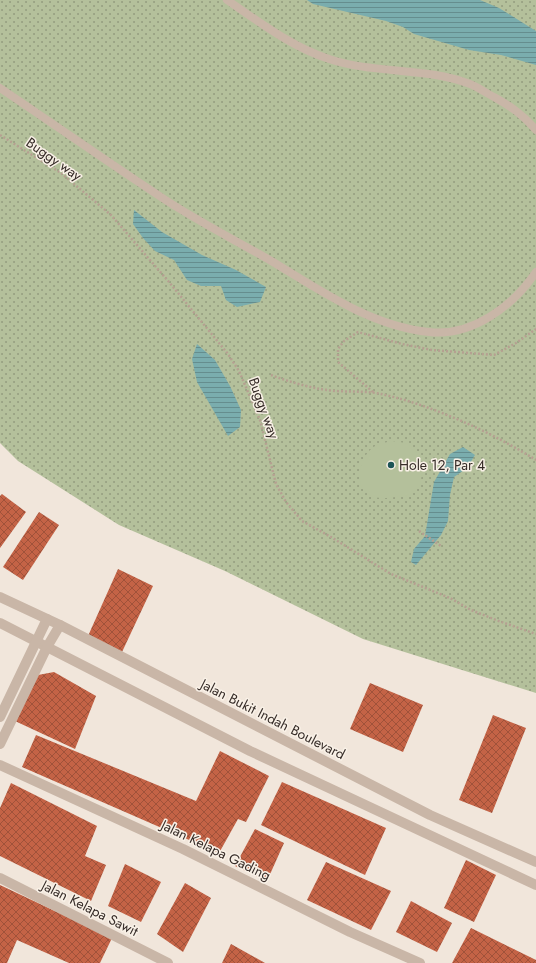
<svg xmlns="http://www.w3.org/2000/svg" width="536" height="963" font-family="Jost,sans-serif">
	<style>
		.grass { fill: url(#grass-dots) }
		.garden { fill: #b4c09b }
		.water { fill: url(#water-rules) }
		.building { fill: url(#building-cross-hatch) }
		.lines { fill: none; stroke-linecap: round; stroke-linejoin: round }
		.path { stroke: #b5a091; stroke-width: 2.5; stroke-dasharray: 2 2; stroke-linecap: butt }
		.lane { stroke: #c9b6a7; stroke-width: 8 }
		.street { stroke: #c9b6a7; stroke-width: 10 }
		.poi-dot { fill: #1e5457; stroke: #f9f1e7; stroke-width: 1.5 }
		.labels { text-anchor: middle; stroke-width: 3; stroke-linejoin: round; paint-order: stroke }
		.street-label { font-size: 14px; fill: #362c28; stroke: #f9f1e7 }
		.poi-label { font-size: 14px; fill: #362c28; stroke: #f9f1e7; text-anchor: start }
	</style>
	<defs>
		<pattern id="grass-dots" width="8" height="8" patternUnits="userSpaceOnUse"><rect width="8" height="8" fill="#b4c09b"/><path d="M2 2h.1M6 6h.1" fill="none" stroke="#939c7e" stroke-width="1.8" stroke-linecap="round"/></pattern>
		<pattern id="water-rules" width="6" height="5" patternUnits="userSpaceOnUse"><rect width="6" height="5" fill="#7aadae"/><path d="M0 2.5h6" fill="none" stroke="#658d8e"/></pattern>
		<pattern id="building-cross-hatch" width="8" height="8" patternUnits="userSpaceOnUse"><rect width="8" height="8" fill="#c46346"/><path d="M0 0l8 8M0 8l8-8" fill="none" stroke="#a0523a"/></pattern>
	</defs>
	<rect width="100%" height="100%" fill="#f1e6db"/>
	<path class="grass" d="M 0,0 L 536,0 L 536,693 L 363,639 L 225,571 L 119,525 L 18,461 L 0,443 Z"/>
	<path class="garden" d="M 392,441 C 397,442 404,442 408,444 C 423,452 423,473 420,487 C 416,489 412,493 407,495 C 400,497 377,500 371,496 C 351,486 360,453 377,445 C 382,443 387,442 392,441 Z"/>
	<g class="water">
		<path d="M 307,0 L 480,0 L 499,8 L 536,31 L 536,65 L 501,55 L 469,50 L 414,34 L 403,27 L 386,21 L 313,4 Z"/>
		<path d="M 134,210 L 162,232 L 202,255 L 236,270 L 266,287 L 260,302 L 237,307 L 226,300 L 221,286 L 201,286 L 187,280 L 174,260 L 155,251 L 143,238 L 133,224 Z"/>
		<path d="M 197,344 L 215,360 L 230,386 L 241,410 L 240,427 L 228,436 L 197,382 L 192,359 Z"/>
		<path d="M 463,447 L 475,455 L 467,468 L 454,477 L 450,495 L 448,521 L 441,535 L 416,565 L 411,562 L 414,549 L 425,536 L 434,482 L 450,454 Z"/>
	</g>
	<g class="building">
		<path d="M 2,494 L 26,512 L 0,548 L 0,496 Z"/>
		<path d="M 39,512 L 59,525 L 23,580 L 3,567 Z"/>
		<path d="M 118,569 L 153,586 L 122,652 L 88,636 Z"/>
		<path d="M 54,672 L 96,696 L 75,749 L 15,721 L 38,675 Z"/>
		<path d="M 370,683 L 423,705 L 403,752 L 350,729 Z"/>
		<path d="M 493,715 L 526,728 L 492,813 L 459,800 Z"/>
		<path d="M 36,735 L 196,801 L 220,751 L 269,776 L 246,822 L 238,819 L 219,853 L 22,767 Z"/>
		<path d="M 282,782 L 386,828 L 365,875 L 261,825 Z"/>
		<path d="M 11,783 L 97,826 L 85,856 L 106,865 L 91,901 L 0,856 L 0,808 Z"/>
		<path d="M 255,829 L 284,843 L 267,881 L 235,866 Z"/>
		<path d="M 466,860 L 496,875 L 474,922 L 444,908 Z"/>
		<path d="M 326,862 L 391,891 L 371,930 L 307,900 Z"/>
		<path d="M 125,864 L 161,882 L 141,922 L 108,906 Z"/>
		<path d="M 185,883 L 211,898 L 183,952 L 157,934 Z"/>
		<path d="M 0,885 L 112,938 L 100,963 L 69,963 L 17,940 L 7,963 L 0,963 Z"/>
		<path d="M 411,901 L 452,923 L 437,952 L 396,932 Z"/>
		<path d="M 471,928 L 536,960 L 536,963 L 452,963 Z"/>
		<path d="M 231,944 L 265,963 L 222,963 Z"/>
	</g>
	<g class="lines">
		<g class="path">
			<path d="M 0,135 L 61,173 L 111,215 L 169,282 L 228,354 L 239,371 L 260,420 L 276,484 L 286,502 L 302,521 L 331,537 L 391,574 L 450,598 L 471,610 L 496,620 L 536,634"/>
			<path d="M 271,375 C 289,382 318,390 336,391 C 350,392 362,391 376,393 C 428,403 491,432 536,460"/>
			<path d="M 373,392 L 338,362 L 338,349 L 344,341 L 358,332 L 402,344 L 432,350 L 494,355 L 516,343 L 536,329"/>
			<path d="M 419,531 L 441,546"/>
		</g>
		<g class="lane">
			<path d="M 227,0 C 259,22 292,47 329,59 C 374,74 425,67 470,84 C 478,87 486,93 494,97 C 512,107 523,115 536,130"/>
			<path d="M 0,88 C 55,125 109,163 164,199 C 199,222 237,241 273,262 C 321,291 371,326 429,332 C 472,337 513,306 536,272"/>
		</g>
		<g class="street">
			<path d="M 0,597 L 60,625 L 430,815 L 536,862"/>
			<path d="M 0,623 L 250,751 L 536,885"/>
			<path d="M 0,717 L 47,619"/>
			<path d="M 0,744 L 47,647 L 60,625"/>
			<path d="M 0,765 L 183,849 L 350,932 L 420,963"/>
			<path d="M 0,878 L 168,963"/>
		</g>
	</g>
	<circle class="poi-dot" cx="391" cy="465" r="4"/>
	<g class="labels">
		<g class="street-label">
			<text transform="translate(54 159) rotate(35)" y="5">Buggy way</text>
			<text transform="translate(264 408) rotate(70)" y="5">Buggy way</text>
			<text transform="translate(273 719) rotate(27)" y="5">Jalan Bukit Indah Boulevard</text>
			<text transform="translate(216 850) rotate(26)" y="5">Jalan Kelapa Gading</text>
			<text transform="translate(90 908) rotate(27)" y="5">Jalan Kelapa Sawit</text>
		</g>
		<g class="poi-label">
			<text x="399" y="470">Hole 12, Par 4</text>
		</g>
	</g>
</svg>
